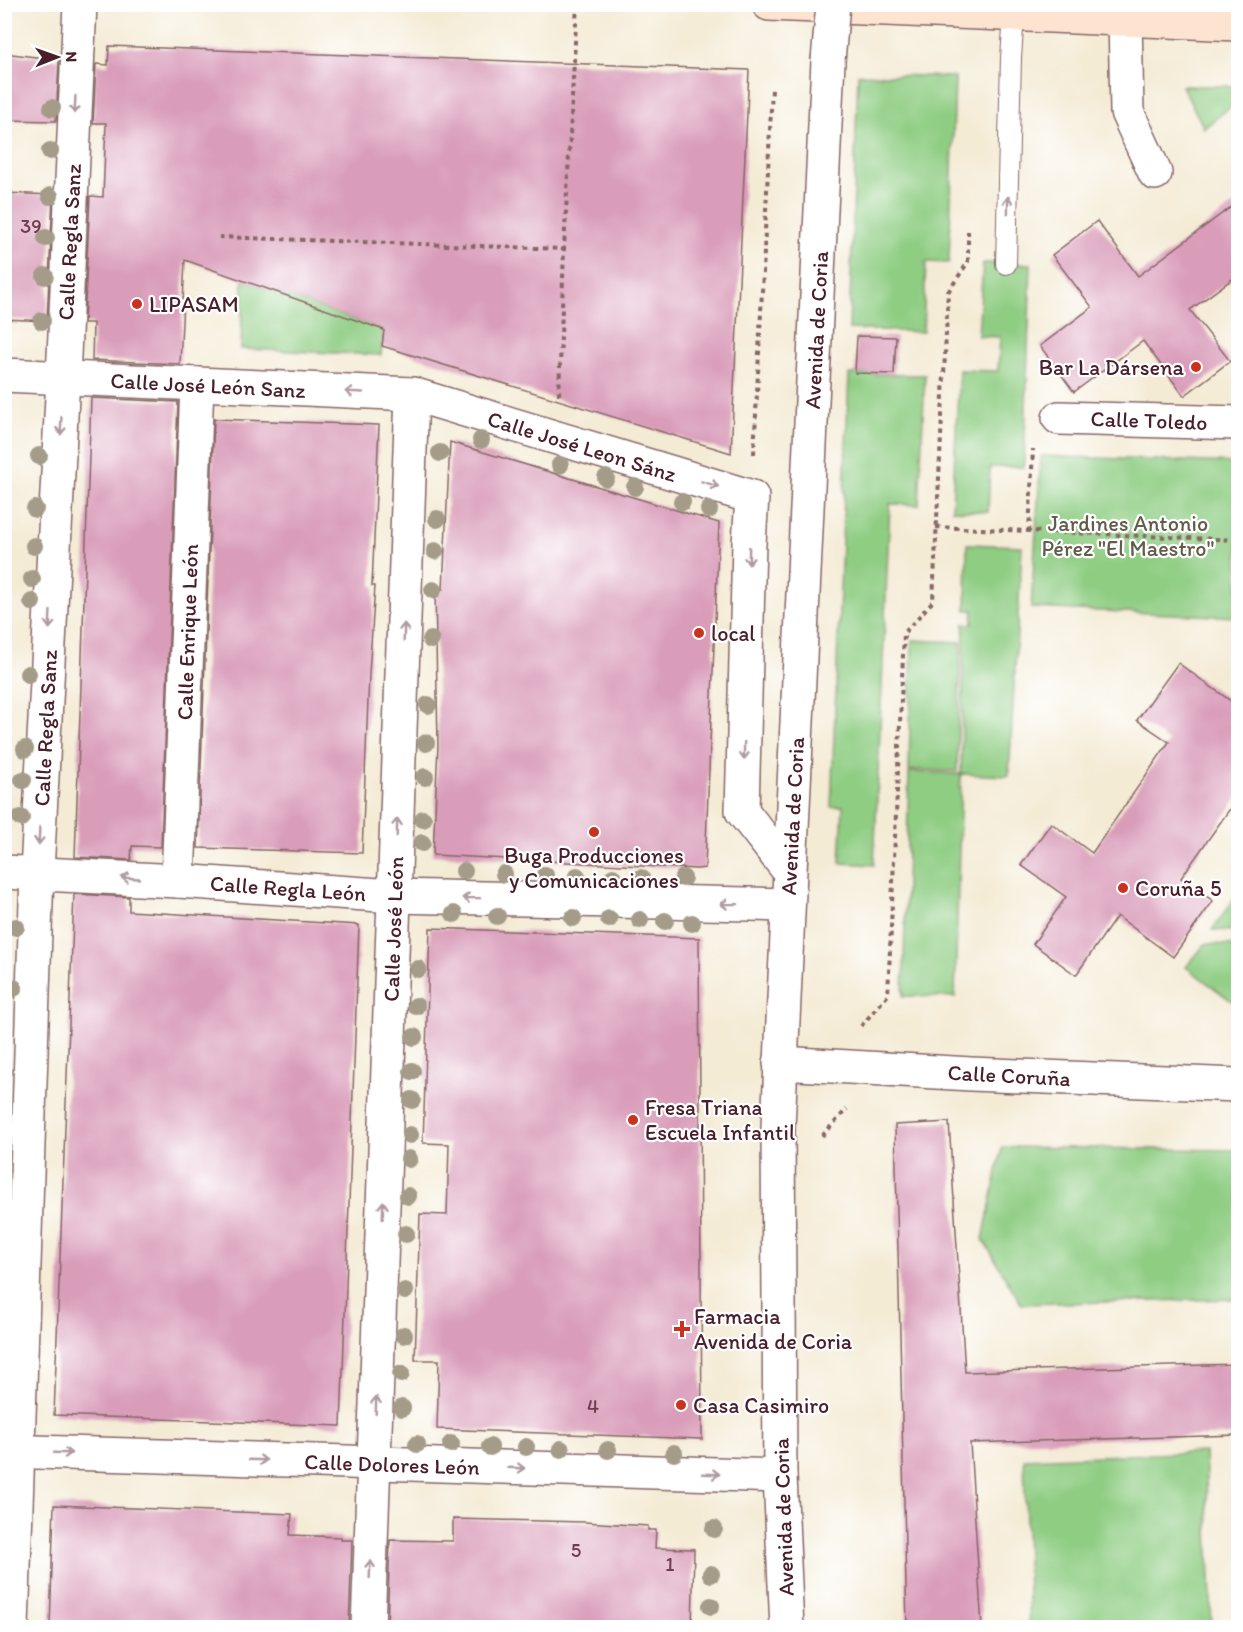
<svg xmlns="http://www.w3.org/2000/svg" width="1243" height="1632" font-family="Itim,sans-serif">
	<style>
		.green { fill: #8fcd83; stroke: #6c7657; stroke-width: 1.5 }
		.building { fill: #d99cb9 }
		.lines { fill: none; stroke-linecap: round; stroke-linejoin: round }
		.lane-casing { stroke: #866666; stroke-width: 22 }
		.street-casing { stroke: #866666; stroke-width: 36 }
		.secondary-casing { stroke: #866666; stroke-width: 36 }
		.path { stroke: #866666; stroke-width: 4; stroke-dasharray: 4.5 4.5; stroke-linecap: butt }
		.lane { stroke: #fff; stroke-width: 20 }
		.street { stroke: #fff; stroke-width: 33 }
		.secondary { stroke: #fde4d1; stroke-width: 33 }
		.street-bridge-casing { stroke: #866666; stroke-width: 36; stroke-linecap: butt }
		.street-bridge { stroke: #fff; stroke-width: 33 }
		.tree { fill: #a49c89 }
		.oneway { stroke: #ae9aa0 }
		.poi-dot { fill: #c8321e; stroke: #fff; stroke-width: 2 }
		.labels { text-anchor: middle; stroke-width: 4.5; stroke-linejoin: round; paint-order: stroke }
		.number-label { font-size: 20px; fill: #6e3e4e }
		.street-label { font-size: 22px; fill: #4a1f2b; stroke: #fff }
		.poi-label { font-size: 22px; fill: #4a1f2b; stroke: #fff; text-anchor: start }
		.park-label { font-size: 22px; fill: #625c4a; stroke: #fff }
	</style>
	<rect width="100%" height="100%" fill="#fff"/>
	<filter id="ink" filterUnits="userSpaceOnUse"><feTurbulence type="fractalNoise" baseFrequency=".0167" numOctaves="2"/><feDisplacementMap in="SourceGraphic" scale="12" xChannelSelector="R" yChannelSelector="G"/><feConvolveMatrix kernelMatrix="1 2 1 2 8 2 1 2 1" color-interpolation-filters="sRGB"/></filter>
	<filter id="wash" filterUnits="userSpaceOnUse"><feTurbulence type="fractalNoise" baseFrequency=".008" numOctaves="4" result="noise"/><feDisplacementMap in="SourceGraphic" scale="24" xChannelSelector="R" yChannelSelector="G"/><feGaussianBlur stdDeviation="1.35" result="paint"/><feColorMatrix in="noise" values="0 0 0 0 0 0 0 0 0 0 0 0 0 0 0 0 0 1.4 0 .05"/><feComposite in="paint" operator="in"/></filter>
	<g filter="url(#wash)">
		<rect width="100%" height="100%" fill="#f4ebd5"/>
		<g class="green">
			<path d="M 858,74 L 955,77 L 949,263 L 926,262 L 923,332 L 849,329 Z"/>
			<path d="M 1182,86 L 1238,86 L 1238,101 L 1204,128 Z"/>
			<path d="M 983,263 L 1031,264 L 1024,467 L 990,467 L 988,512 L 952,510 L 959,370 L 998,371 L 1000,337 L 978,336 Z"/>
			<path d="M 243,280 L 384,330 L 381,355 L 241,349 Z"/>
			<path d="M 849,374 L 925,375 L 919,505 L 890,504 L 874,865 L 840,863 L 843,806 L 831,807 Z"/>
			<path d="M 1041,456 L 1238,463 L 1238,617 L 1031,608 Z"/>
			<path d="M 967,544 L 1022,546 L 1009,776 L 961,774 L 955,997 L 903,996 L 909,772 L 961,774 L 964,624 L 973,624 L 973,610 L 966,610 Z"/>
			<path d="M 912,640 L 961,642 L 957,771 L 909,770 Z"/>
			<path d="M 1238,894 L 1238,931 L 1212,930 Z"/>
			<path d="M 1205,944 L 1238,945 L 1238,1003 L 1233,1002 L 1186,967 Z"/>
			<path d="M 1002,1147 L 1238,1150 L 1238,1299 L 1021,1304 L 983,1239 Z"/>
			<path d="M 1205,1452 L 1212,1627 L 1029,1627 L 1024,1459 Z"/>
		</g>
		<g id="blocks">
			<g class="building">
				<path d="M 109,46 L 749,70 L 731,453 L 382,346 L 384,330 L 185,260 L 180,364 L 92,360 L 93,323 L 84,323 L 90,196 L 103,197 L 106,123 L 93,123 L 96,64 L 108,65 Z"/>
				<path d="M 4,53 L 59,60 L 56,121 L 4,120 Z"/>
				<path d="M 4,193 L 53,195 L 47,321 L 4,319 Z"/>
				<path d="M 1239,201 L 1239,274 L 1190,310 L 1230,361 L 1184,396 L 1143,341 L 1074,392 L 1040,346 L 1092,307 L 1052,255 L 1097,221 L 1138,276 Z"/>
				<path d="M 857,336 L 896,337 L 894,374 L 855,373 Z"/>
				<path d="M 91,398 L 178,402 L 161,847 L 132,846 L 131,860 L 75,857 Z"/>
				<path d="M 214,419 L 379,425 L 372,586 L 375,586 L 369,674 L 362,853 L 198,848 Z"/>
				<path d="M 450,442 L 719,523 L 705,868 L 697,869 L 433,855 L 438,745 L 435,589 L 443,589 Z"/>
				<path d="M 1178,663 L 1239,707 L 1239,796 L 1181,878 L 1213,901 L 1173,957 L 1117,916 L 1076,975 L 1033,944 L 1066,897 L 1021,865 L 1051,823 L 1092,853 L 1169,742 L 1137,720 Z"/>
				<path d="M 74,894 L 129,897 L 129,911 L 359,925 L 341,1426 L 54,1415 Z"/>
				<path d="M 430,928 L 699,938 L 702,1439 L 437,1429 L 439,1360 L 415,1360 L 420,1214 L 447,1215 L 449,1144 L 423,1143 Z"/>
				<path d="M 949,1122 L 965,1372 L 1239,1364 L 1239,1435 L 970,1443 L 982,1628 L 907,1628 L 895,1125 Z"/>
				<path d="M 54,1505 L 292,1514 L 290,1535 L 341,1537 L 341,1540 L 352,1540 L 349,1628 L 50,1628 Z"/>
				<path d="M 453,1519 L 584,1522 L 648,1526 L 648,1530 L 656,1530 L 655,1548 L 694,1549 L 692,1628 L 387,1628 L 390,1540 L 453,1541 Z"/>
			</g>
		</g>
	</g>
	<g filter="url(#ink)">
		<use href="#blocks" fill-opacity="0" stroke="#866666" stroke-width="1.5"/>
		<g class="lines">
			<defs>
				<path id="lane" d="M 1006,264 L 1011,58 L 1014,14"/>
				<g id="street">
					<path d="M 1125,19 L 1127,112 L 1155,173"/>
					<path d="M 4,375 L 412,394 L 752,497 L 749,543 L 742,811 L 789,871"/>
					<path d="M 1059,418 L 1238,423"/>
					<path d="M 4,872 L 178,881 L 394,896 L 788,905"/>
					<path d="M 178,881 L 197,384"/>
					<path d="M 780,1063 L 971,1074 L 1238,1085"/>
					<path d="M 4,1451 L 780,1476"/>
					<path d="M 12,1628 L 37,872 L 63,378 L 80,4"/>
					<path d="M 368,1628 L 412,394"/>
					<path d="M 787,1628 L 780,1476 L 778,1127 L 828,61"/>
				</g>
				<path id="secondary" d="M 769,4 L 1238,24"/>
			</defs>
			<use href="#lane" class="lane-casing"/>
			<use href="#street" class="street-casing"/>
			<use href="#secondary" class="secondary-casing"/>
			<g class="path">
				<path d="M 219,237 L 564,249"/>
				<path d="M 559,395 L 564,249 L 577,4"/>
				<path d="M 754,454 L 772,89"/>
				<path d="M 936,527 L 1238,540"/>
				<path d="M 1029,532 L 1033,449"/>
				<path d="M 861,1026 L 888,995 L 904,633 L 933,601 L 948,292 L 968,262 L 968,231"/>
				<path d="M 822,1136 L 847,1109"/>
			</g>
			<use href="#lane" class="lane"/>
			<use href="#street" class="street"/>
			<use href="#secondary" class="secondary"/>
			<defs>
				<path id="street-bridge" d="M 828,61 L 833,4"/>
			</defs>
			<use href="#street-bridge" class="street-bridge-casing"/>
			<use href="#street-bridge" class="street-bridge"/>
		</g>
		<g class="tree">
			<circle cx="52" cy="108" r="9"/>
			<circle cx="50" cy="151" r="9"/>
			<circle cx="50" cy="196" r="9"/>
			<circle cx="46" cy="238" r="9"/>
			<circle cx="45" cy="276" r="9"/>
			<circle cx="42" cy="321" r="9"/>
			<circle cx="481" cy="440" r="9"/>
			<circle cx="440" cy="453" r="9"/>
			<circle cx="39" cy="456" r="9"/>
			<circle cx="560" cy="465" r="9"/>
			<circle cx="606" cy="478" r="9"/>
			<circle cx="635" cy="487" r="9"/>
			<circle cx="682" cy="502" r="9"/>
			<circle cx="35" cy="509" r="9"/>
			<circle cx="709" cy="510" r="9"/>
			<circle cx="437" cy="519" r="9"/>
			<circle cx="34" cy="546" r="9"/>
			<circle cx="435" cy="551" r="9"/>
			<circle cx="32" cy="579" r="9"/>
			<circle cx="433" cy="590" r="9"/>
			<circle cx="32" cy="602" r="9"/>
			<circle cx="431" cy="640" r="9"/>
			<circle cx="28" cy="674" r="9"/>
			<circle cx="428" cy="705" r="9"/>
			<circle cx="426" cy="743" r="9"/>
			<circle cx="25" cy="749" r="9"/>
			<circle cx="425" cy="777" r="9"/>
			<circle cx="23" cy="780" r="9"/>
			<circle cx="21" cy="818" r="9"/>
			<circle cx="423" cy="819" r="9"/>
			<circle cx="422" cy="843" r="9"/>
			<circle cx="464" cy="871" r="9"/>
			<circle cx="504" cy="874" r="9"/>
			<circle cx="545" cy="875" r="9"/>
			<circle cx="577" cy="876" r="9"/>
			<circle cx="613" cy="877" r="9"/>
			<circle cx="641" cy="878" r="9"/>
			<circle cx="683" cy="878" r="9"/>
			<circle cx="454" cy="914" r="9"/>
			<circle cx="497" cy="916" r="9"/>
			<circle cx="573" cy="918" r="9"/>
			<circle cx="609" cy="919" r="9"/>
			<circle cx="640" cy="920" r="9"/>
			<circle cx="665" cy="921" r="9"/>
			<circle cx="692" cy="923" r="9"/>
			<circle cx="16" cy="927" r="9"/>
			<circle cx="418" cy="969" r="9"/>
			<circle cx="14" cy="988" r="9"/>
			<circle cx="416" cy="1006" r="9"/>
			<circle cx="414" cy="1037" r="9"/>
			<circle cx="412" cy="1071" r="9"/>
			<circle cx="412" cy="1100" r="9"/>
			<circle cx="410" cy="1135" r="9"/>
			<circle cx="409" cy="1159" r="9"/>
			<circle cx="408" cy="1196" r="9"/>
			<circle cx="406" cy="1234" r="9"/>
			<circle cx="405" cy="1291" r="9"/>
			<circle cx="404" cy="1335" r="9"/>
			<circle cx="401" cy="1374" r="9"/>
			<circle cx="402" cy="1408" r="9"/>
			<circle cx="417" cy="1444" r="9"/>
			<circle cx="451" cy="1444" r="9"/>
			<circle cx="490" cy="1447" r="9"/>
			<circle cx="526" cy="1447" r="9"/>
			<circle cx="561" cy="1449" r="9"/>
			<circle cx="608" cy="1450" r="9"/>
			<circle cx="674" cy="1453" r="9"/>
			<circle cx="714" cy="1529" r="9"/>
			<circle cx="711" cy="1574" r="9"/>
			<circle cx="711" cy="1606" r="9"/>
		</g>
		<defs><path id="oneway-shaft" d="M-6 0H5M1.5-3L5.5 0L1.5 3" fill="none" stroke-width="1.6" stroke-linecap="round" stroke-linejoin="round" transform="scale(1.5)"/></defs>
		<g class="oneway">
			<use href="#oneway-shaft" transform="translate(75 105) rotate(93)"/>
			<use href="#oneway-shaft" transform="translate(1008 205) rotate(-89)"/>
			<use href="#oneway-shaft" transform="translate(354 392) rotate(-177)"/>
			<use href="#oneway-shaft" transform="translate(61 426) rotate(93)"/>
			<use href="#oneway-shaft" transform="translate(710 484) rotate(17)"/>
			<use href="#oneway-shaft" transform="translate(749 556) rotate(91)"/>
			<use href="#oneway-shaft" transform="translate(50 620) rotate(93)"/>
			<use href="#oneway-shaft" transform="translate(404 632) rotate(-88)"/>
			<use href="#oneway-shaft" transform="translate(744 751) rotate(91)"/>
			<use href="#oneway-shaft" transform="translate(397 827) rotate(-88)"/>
			<use href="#oneway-shaft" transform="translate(39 836) rotate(93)"/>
			<use href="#oneway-shaft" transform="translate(130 878) rotate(-177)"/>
			<use href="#oneway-shaft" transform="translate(471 898) rotate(-179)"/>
			<use href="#oneway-shaft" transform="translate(729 904) rotate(-179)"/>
			<use href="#oneway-shaft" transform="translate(383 1210) rotate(-88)"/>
			<use href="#oneway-shaft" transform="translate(376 1405) rotate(-88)"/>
			<use href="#oneway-shaft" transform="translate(63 1453) rotate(2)"/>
			<use href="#oneway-shaft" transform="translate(258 1460) rotate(2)"/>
			<use href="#oneway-shaft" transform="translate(516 1468) rotate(2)"/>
			<use href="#oneway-shaft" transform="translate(711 1474) rotate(2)"/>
			<use href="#oneway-shaft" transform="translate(370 1569) rotate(-88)"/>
		</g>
	</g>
	<g class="poi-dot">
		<circle cx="137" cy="304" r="6"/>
		<circle cx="1196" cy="367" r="6"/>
		<circle cx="699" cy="633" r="6"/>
		<circle cx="594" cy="832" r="6"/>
		<circle cx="1123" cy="888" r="6"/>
		<circle cx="633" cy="1120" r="6"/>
		<path d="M679 1320h6v6h6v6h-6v6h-6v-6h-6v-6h6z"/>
		<circle cx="681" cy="1405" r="6"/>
	</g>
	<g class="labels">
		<g class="number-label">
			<text x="31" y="233">39</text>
			<text x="593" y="1413">4</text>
			<text x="576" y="1557">5</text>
			<text x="670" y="1571">1</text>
		</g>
		<g class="street-label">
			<text transform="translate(69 242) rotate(-87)" y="8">Calle Regla Sanz</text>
			<text transform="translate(816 330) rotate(-87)" y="8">Avenida de Coria</text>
			<text transform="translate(208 385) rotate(3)" y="8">Calle José León Sanz</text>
			<text transform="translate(1149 420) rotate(2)" y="8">Calle Toledo</text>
			<text transform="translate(582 446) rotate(17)" y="8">Calle José Leon Sánz</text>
			<text transform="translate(187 632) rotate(-88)" y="8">Calle Enrique León</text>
			<text transform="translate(45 728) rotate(-87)" y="8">Calle Regla Sanz</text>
			<text transform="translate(792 816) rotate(-87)" y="8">Avenida de Coria</text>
			<text transform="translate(288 888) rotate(4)" y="8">Calle Regla León</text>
			<text transform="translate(393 929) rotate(-88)" y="8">Calle José León</text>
			<text transform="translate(1009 1075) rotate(3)" y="8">Calle Coruña</text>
			<text transform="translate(392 1464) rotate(2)" y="8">Calle Dolores León</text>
			<text transform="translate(783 1517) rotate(-92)" y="8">Avenida de Coria</text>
		</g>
		<g class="poi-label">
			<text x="149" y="312">LIPASAM</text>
			<text x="1184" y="375" text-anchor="end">Bar La Dársena</text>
			<text x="711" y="641">local</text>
			<text x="594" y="863" text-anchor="middle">Buga Producciones<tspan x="594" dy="25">y Comunicaciones</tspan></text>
			<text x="1135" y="896">Coruña 5</text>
			<text x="645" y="1115">Fresa Triana<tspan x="645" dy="25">Escuela Infantil</tspan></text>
			<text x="694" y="1324">Farmacia<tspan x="694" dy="25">Avenida de Coria</tspan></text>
			<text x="693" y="1413">Casa Casimiro</text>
		</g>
		<g class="park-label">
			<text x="1128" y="531">Jardines Antonio<tspan x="1128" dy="25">Pérez "El Maestro"</tspan></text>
		</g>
	</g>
	<rect width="1243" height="1632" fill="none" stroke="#fff" stroke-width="24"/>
	<g transform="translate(57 57) rotate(89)" stroke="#ffffff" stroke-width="4.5" paint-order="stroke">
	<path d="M0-4.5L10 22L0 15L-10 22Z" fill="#4a1f2b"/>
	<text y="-9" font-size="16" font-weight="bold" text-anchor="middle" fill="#4a1f2b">N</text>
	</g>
</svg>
